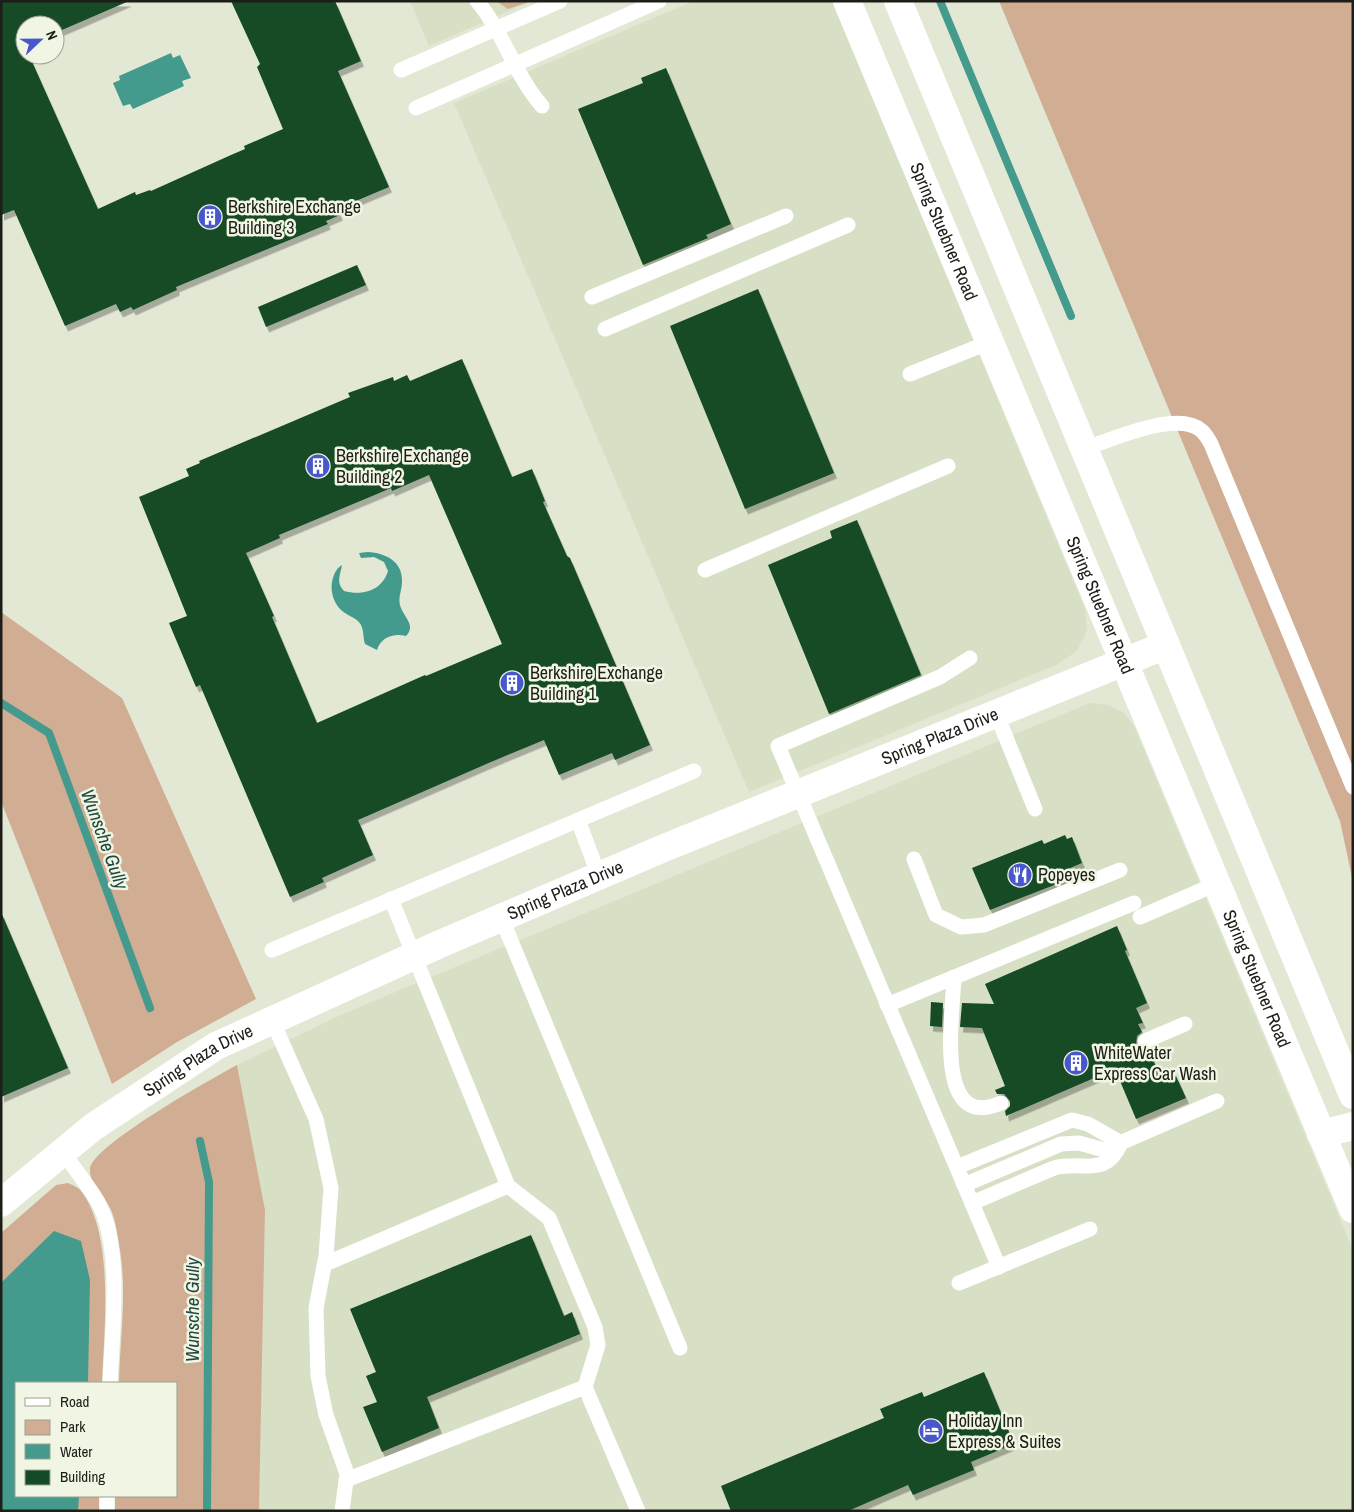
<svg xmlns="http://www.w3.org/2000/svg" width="1354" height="1512" font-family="'Archivo Narrow',sans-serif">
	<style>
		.built { fill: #d7dfc5 }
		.green { fill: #d0ad93 }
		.water { fill: #449a8c }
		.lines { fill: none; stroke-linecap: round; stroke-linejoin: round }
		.stream { stroke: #449a8c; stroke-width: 8 }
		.building { fill: #124b25; fill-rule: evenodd; filter: url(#shadow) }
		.lane { stroke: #fff; stroke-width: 15 }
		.secondary { stroke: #fff; stroke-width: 28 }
		.labels { text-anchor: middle; stroke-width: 5; stroke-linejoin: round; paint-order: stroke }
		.poi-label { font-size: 18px; fill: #1c1e17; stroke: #f0f6e3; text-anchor: start }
		.street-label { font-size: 18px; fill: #1c1e17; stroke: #f0f6e3 }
		.water-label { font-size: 19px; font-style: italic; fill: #1f4640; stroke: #f0f6e3 }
	</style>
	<defs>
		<filter id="shadow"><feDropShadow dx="3" dy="5.5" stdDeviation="0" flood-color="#0004"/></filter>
	</defs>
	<rect width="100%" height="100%" fill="#e3e8d5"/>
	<g class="built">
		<path d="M 410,1 L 532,1 L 429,46 Z"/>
		<path d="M 693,1 L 832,1 L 1085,609 L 1087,631 L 1077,651 L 1056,665 L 749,792 L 454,103 Z"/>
		<path d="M 1090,703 L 1109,705 L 1124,713 L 1134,726 L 1353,1250 L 1353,1511 L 259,1511 L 265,1210 L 237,1065 L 345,1013 Z"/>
	</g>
	<g class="green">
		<path d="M 496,1 L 532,1 L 508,9 Z"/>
		<path d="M 999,1 L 1353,1 L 1353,882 L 1340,821 Z"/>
		<path d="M 1,612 L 122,698 L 256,999 L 177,1042 L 112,1084 L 1,801 Z"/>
		<path d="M 237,1065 L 265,1210 L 259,1511 L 115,1511 L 115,1496 L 176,1496 L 176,1383 L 119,1383 C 120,1340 127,1293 120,1250 C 118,1238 116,1221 111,1210 C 105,1197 89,1184 90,1169 C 91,1146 213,1078 237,1065 Z"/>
		<path d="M 68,1183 C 72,1185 78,1187 81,1191 C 115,1235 104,1330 102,1383 L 16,1383 L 16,1496 L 99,1496 L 99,1511 L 1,1511 L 1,1233 L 56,1185 Z"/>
	</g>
	<g class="water">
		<path d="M 171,53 L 173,58 L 180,55 L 191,78 L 182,81 L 184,86 L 133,109 L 130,104 L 123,106 L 113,83 L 120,80 L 119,76 Z"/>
		<path d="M 368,552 C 385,553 403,561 402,582 C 402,590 398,597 400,605 C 403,617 417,625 406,636 C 394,633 381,637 377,650 L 365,644 C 363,638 364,631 361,625 C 358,619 351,617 345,613 C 334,606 329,590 333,578 C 335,572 337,568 342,565 C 340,576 336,582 344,591 C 362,596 382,591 388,571 L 384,562 L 374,557 L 361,558 L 359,553 Z"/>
		<path d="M 54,1231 L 81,1241 L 90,1280 L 88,1383 L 16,1383 L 16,1496 L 79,1496 L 78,1511 L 1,1511 L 1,1283 Z"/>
	</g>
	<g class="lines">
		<g class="stream">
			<path d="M 940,1 L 1071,316"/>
			<path d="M 1,703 L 49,733 L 150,1008"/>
			<path d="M 200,1141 L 209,1182 L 207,1511"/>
		</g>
	</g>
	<g class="building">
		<path d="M 1,1 L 129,1 L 55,33 L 55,25 L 25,25 L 25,55 L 29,55 L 98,209 L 135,192 L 136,195 L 150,190 L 151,191 L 231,155 L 245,149 L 244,146 L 283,129 L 257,67 L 260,64 L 231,1 L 335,1 L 361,61 L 338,71 L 389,187 L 337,209 L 340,215 L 326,221 L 328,224 L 176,287 L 177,290 L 133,310 L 131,307 L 120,312 L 116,304 L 65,326 L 14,210 L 1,215 Z"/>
		<path d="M 666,68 L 731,224 L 706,235 L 708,238 L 643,265 L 578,109 L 643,83 L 641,78 Z"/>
		<path d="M 357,265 L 366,285 L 266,327 L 258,307 Z"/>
		<path d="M 758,289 L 834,473 L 745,509 L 670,326 Z"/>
		<path d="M 462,359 L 512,477 L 532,469 L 545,501 L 543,502 L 567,556 L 570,558 L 650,745 L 615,760 L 612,753 L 559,775 L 544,740 L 491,762 L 358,820 L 373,855 L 322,878 L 324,882 L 290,897 L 200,685 L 196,687 L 169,623 L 187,616 L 139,497 L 189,476 L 186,469 L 200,463 L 199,461 L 350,397 L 348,393 L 393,377 L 394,381 L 407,375 L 410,381 ZM 429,475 L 502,644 L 426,676 L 425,675 L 317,723 L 272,617 L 274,616 L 246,553 L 280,538 L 279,535 L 377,494 L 391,488 L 392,491 Z"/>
		<path d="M 857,520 L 921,675 L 829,714 L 768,565 L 832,538 L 830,531 Z"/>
		<path d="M 1065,835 L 1067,839 L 1072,837 L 1082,863 L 1063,871 L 1067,880 L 990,910 L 972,868 L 1042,840 L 1044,844 Z"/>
		<path d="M 1,912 L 68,1068 L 1,1097 Z"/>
		<path d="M 1117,926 L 1127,950 L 1125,951 L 1147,1003 L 1136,1008 L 1143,1023 L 1138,1024 L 1142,1032 L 1137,1036 L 1136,1044 L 1140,1049 L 1149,1050 L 1158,1072 L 1170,1068 L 1174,1078 L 1176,1076 L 1186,1098 L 1136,1119 L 1115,1069 L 1006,1116 L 1005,1111 L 1010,1106 L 1010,1101 L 1004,1094 L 997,1094 L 995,1090 L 1005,1086 L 982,1028 L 960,1027 L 962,1003 L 994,1004 L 985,984 Z"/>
		<path d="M 931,1002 L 943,1003 L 942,1027 L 930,1026 Z"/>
		<path d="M 531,1235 L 564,1316 L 572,1312 L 580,1334 L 427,1397 L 439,1428 L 382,1452 L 363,1407 L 377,1402 L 366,1376 L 376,1372 L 350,1309 Z"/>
		<path d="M 984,1372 L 1014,1444 L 971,1462 L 974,1470 L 913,1495 L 908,1485 L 848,1511 L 731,1511 L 721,1486 L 884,1418 L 880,1409 L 922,1392 L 924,1397 Z"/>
	</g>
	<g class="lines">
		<g class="lane">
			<path d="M 477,1 C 504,33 514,74 542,106"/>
			<path d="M 401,70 L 560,1"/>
			<path d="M 416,108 L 659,1"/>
			<path d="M 592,297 L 786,216"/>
			<path d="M 605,329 L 848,225"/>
			<path d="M 910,374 L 990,342"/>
			<path d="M 1084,449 C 1111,440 1178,409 1202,431 C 1206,435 1209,440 1211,444 L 1353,787"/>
			<path d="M 705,570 L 948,466"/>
			<path d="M 970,658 L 940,677 L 778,746 L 999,1267"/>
			<path d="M 996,713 L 1035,809"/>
			<path d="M 578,820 L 599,876"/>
			<path d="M 914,859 L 936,915 L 961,927 L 984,925 L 1120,870"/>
			<path d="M 391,899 L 508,1186 L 549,1218 L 595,1327 L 598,1345 L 585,1387 L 638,1511"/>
			<path d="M 501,917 L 680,1348"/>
			<path d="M 1140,917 L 1216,884"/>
			<path d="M 272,950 L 694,771"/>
			<path d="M 954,977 C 953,1013 933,1133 1001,1103"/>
			<path d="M 887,1005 L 1134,903"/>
			<path d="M 272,1020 L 316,1119 L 331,1188 L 326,1256 L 316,1308 L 318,1376 L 326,1415 L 347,1474 L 342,1511"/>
			<path d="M 1145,1041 L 1185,1024"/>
			<path d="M 63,1152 C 74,1168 88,1185 98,1202 C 123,1248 112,1331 110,1383"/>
			<path d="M 957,1167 L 1072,1120 L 1088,1124 L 1121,1143 C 1105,1179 1084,1160 1054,1168 L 972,1203"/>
			<path d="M 964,1185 L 1061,1144 L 1079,1143 L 1104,1150 L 1217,1101"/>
			<path d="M 325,1264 L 508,1186"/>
			<path d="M 959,1283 L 1090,1229"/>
			<path d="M 346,1480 L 585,1387"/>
			<path d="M 107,1511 L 107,1496"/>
		</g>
		<g class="secondary">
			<path id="s1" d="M 847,1 L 1353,1209"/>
			<path d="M 898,1 L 1353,1095"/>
			<path d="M 1321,1134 L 1353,1126"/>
			<path id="s2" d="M 1,1203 L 93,1127 L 216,1046 L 440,944 L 664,848 L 1166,645"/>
		</g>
	</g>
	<defs>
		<symbol id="building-disc" viewBox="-11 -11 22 22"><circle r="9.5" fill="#4857cb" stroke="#f0f6e3"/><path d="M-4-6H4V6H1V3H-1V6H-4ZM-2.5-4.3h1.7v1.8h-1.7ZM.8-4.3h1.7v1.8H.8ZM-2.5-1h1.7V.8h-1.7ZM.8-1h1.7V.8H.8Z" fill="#fff"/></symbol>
		<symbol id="restaurant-disc" viewBox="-11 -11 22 22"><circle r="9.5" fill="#4857cb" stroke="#f0f6e3"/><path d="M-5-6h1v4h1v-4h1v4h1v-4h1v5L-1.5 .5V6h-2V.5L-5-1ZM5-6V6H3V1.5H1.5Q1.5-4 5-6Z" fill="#fff"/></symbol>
		<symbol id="hotel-disc" viewBox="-11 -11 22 22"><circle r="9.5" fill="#4857cb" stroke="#f0f6e3"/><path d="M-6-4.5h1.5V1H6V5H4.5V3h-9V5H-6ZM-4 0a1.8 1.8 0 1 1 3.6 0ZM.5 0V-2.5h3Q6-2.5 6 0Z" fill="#fff"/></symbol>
	</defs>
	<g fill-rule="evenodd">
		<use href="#building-disc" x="196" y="203" width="28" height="28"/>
		<use href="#building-disc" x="304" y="452" width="28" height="28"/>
		<use href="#building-disc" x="498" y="669" width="28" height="28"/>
		<use href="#restaurant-disc" x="1006" y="861" width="28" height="28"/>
		<use href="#building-disc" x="1062" y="1049" width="28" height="28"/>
		<use href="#hotel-disc" x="917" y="1417" width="28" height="28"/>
	</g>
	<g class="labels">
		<g class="poi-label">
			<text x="228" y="213">Berkshire Exchange<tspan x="228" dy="21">Building 3</tspan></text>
			<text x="336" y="462">Berkshire Exchange<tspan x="336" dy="21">Building 2</tspan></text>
			<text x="530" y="679">Berkshire Exchange<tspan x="530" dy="21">Building 1</tspan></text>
			<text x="1038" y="881">Popeyes</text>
			<text x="1094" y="1059">WhiteWater<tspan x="1094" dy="21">Express Car Wash</tspan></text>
			<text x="948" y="1427">Holiday Inn<tspan x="948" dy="21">Express &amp; Suites</tspan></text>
		</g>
		<g class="street-label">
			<text dy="6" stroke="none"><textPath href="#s1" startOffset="250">Spring Stuebner Road</textPath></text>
			<text dy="6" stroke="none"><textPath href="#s1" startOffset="655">Spring Stuebner Road</textPath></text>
			<text dy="6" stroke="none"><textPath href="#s2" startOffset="1054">Spring Plaza Drive</textPath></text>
			<text dy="6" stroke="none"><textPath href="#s2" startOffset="649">Spring Plaza Drive</textPath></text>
			<text dy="6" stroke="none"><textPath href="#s1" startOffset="1060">Spring Stuebner Road</textPath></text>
			<text dy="6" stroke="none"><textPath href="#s2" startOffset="244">Spring Plaza Drive</textPath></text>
		</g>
		<g class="water-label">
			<text transform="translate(105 839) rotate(70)" y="7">Wunsche Gully</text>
			<text transform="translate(192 1310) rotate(-90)" y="7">Wunsche Gully</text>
		</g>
	</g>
	<rect width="1354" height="1512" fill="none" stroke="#1c1e17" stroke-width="5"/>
	<rect x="15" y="1382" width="162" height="115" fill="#f0f6e3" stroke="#9ba091"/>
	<rect x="25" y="1398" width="25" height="8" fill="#ffffff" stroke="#9ba091"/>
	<text x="60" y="1407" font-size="15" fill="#1c1e17">Road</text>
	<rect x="25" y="1420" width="25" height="15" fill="#d0ad93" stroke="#9ba091"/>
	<text x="60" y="1432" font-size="15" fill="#1c1e17">Park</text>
	<rect x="25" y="1444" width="25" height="15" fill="#449a8c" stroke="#9ba091"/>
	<text x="60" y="1457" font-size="15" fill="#1c1e17">Water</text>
	<rect x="25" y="1470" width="25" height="15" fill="#124b25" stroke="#9ba091"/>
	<text x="60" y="1482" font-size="15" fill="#1c1e17">Building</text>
	<g transform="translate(40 40) rotate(68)"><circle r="24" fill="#f0f6e3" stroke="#9ba091"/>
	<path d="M0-4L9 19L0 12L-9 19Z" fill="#4857cb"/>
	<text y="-8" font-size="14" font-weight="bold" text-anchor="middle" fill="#1c1e17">N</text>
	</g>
</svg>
